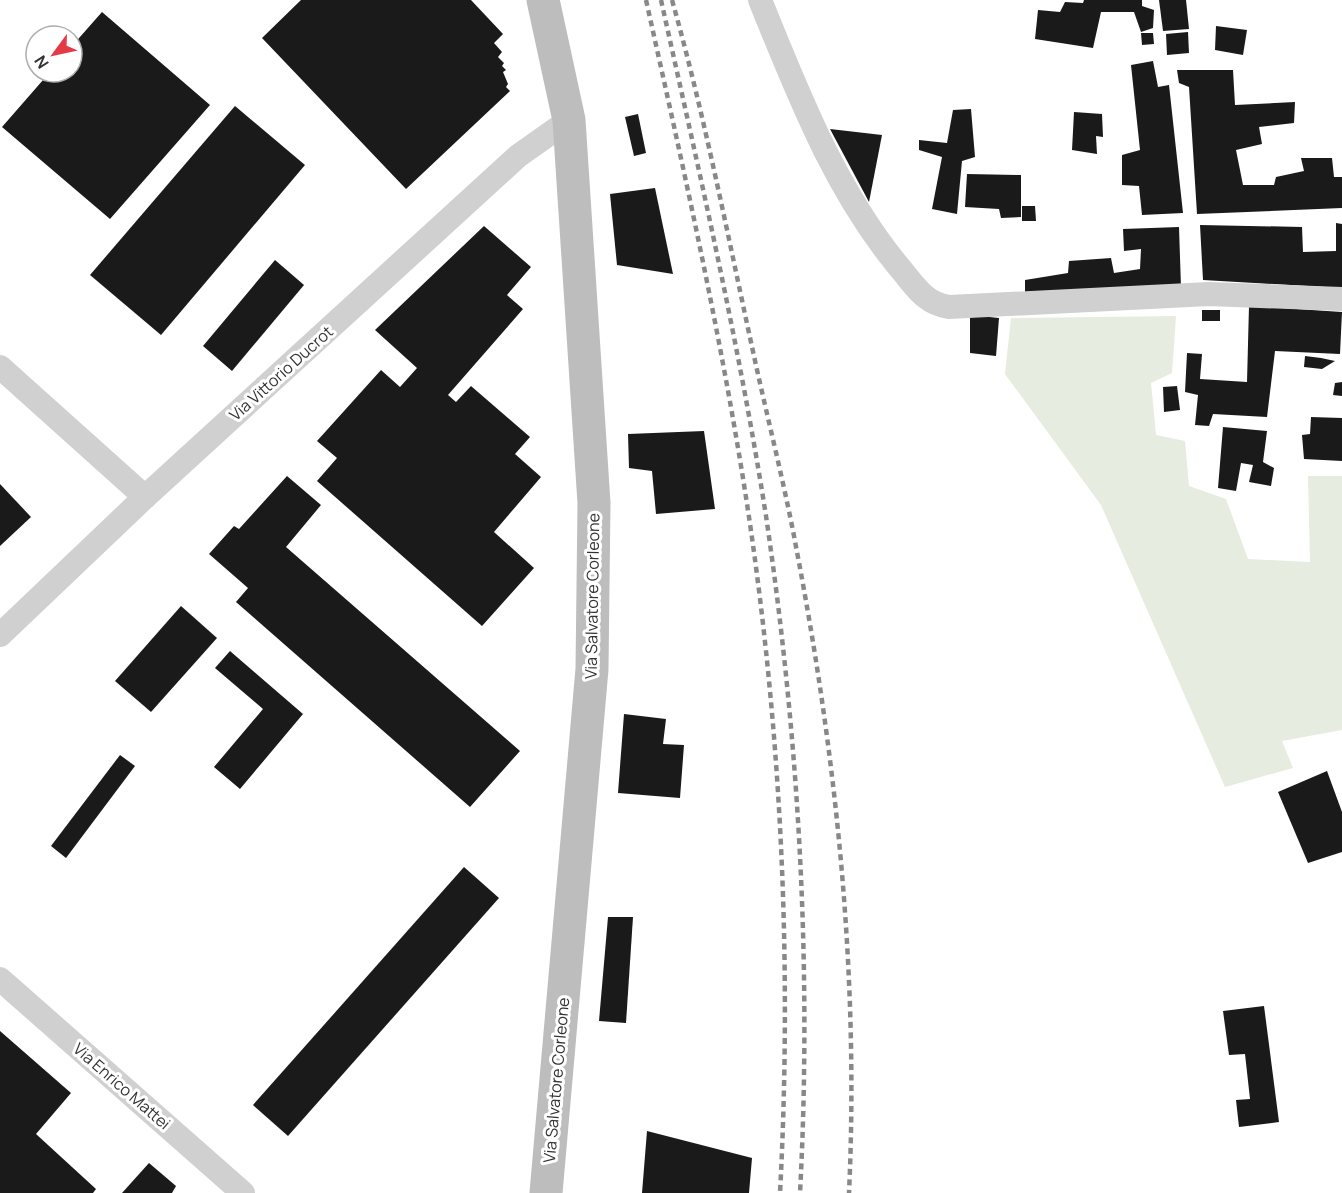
<svg xmlns="http://www.w3.org/2000/svg" width="1342" height="1193" font-family="Manrope,sans-serif">
	<style>
		.green { fill: #e6ecdf }
		.building { fill: #1a1a1a }
		.lines { fill: none; stroke-linecap: round; stroke-linejoin: round }
		.street { stroke: #d0d0d0; stroke-width: 24 }
		.secondary { stroke: #bdbdbd; stroke-width: 33 }
		.rail { stroke: #888; stroke-width: 4.5; stroke-dasharray: 6 4.5; stroke-linecap: butt }
		.labels { text-anchor: middle; stroke-width: 6; stroke-linejoin: round; paint-order: stroke }
		.street-label { font-size: 16px; fill: #333; stroke: #fff }
	</style>
	<rect width="100%" height="100%" fill="#fff"/>
	<path class="green" d="M 1176,316 L 1172,373 L 1151,383 L 1156,435 L 1185,441 L 1189,486 L 1226,499 L 1248,559 L 1310,562 L 1308,476 L 1342,476 L 1342,730 L 1282,741 L 1293,768 L 1225,787 L 1101,505 L 1005,374 L 1011,318 Z"/>
	<g class="building">
		<path d="M 301,0 L 471,0 L 503,34 L 494,43 L 502,52 L 498,57 L 504,63 L 502,66 L 506,70 L 503,72 L 508,84 L 506,87 L 510,91 L 406,189 L 262,38 Z"/>
		<path d="M 1084,0 L 1142,0 L 1142,6 L 1154,10 L 1153,28 L 1141,32 L 1134,12 L 1101,12 L 1093,48 L 1035,39 L 1038,10 L 1060,12 L 1065,2 L 1083,3 Z"/>
		<path d="M 1159,0 L 1186,0 L 1189,29 L 1163,31 Z"/>
		<path d="M 102,12 L 210,105 L 110,219 L 2,127 L 50,72 L 72,72 L 72,46 Z"/>
		<path d="M 1216,26 L 1247,30 L 1243,55 L 1215,50 Z"/>
		<path d="M 1188,32 L 1189,53 L 1167,55 L 1166,34 Z"/>
		<path d="M 1141,33 L 1153,33 L 1154,44 L 1142,45 Z"/>
		<path d="M 1153,61 L 1158,87 L 1169,85 L 1183,213 L 1142,215 L 1139,186 L 1122,185 L 1122,155 L 1140,150 L 1131,65 Z"/>
		<path d="M 1177,70 L 1233,70 L 1235,105 L 1295,102 L 1294,123 L 1259,127 L 1262,144 L 1236,150 L 1243,185 L 1274,185 L 1276,177 L 1304,171 L 1301,158 L 1332,158 L 1334,177 L 1342,177 L 1342,208 L 1197,214 L 1189,87 L 1179,83 Z"/>
		<path d="M 235,106 L 305,165 L 161,335 L 90,275 Z"/>
		<path d="M 971,109 L 975,157 L 962,161 L 957,214 L 932,209 L 942,157 L 919,150 L 919,140 L 947,143 L 953,110 Z"/>
		<path d="M 1074,112 L 1102,114 L 1103,137 L 1096,136 L 1097,154 L 1072,150 Z"/>
		<path d="M 638,114 L 646,153 L 634,156 L 625,117 Z"/>
		<path d="M 830,129 L 882,135 L 869,202 Z"/>
		<path d="M 967,174 L 1021,175 L 1021,217 L 1001,218 L 999,209 L 965,207 Z"/>
		<path d="M 655,188 L 673,274 L 617,265 L 610,194 Z"/>
		<path d="M 1022,206 L 1035,206 L 1036,221 L 1022,221 Z"/>
		<path d="M 1336,223 L 1342,224 L 1342,288 L 1203,280 L 1200,225 L 1302,227 L 1303,252 L 1336,251 Z"/>
		<path d="M 484,226 L 531,267 L 507,295 L 523,309 L 448,395 L 456,402 L 471,386 L 530,437 L 515,454 L 541,477 L 494,532 L 534,568 L 482,626 L 317,481 L 337,458 L 317,441 L 381,370 L 400,387 L 417,368 L 375,330 Z"/>
		<path d="M 1179,227 L 1181,287 L 1025,294 L 1025,280 L 1068,273 L 1069,261 L 1111,258 L 1114,273 L 1140,269 L 1141,249 L 1124,251 L 1123,229 Z"/>
		<path d="M 275,260 L 304,285 L 232,371 L 203,346 Z"/>
		<path d="M 1249,306 L 1342,312 L 1340,354 L 1275,351 L 1267,417 L 1213,414 L 1209,426 L 1195,425 L 1198,395 L 1185,392 L 1187,353 L 1202,354 L 1200,379 L 1247,382 Z"/>
		<rect x="1202" y="310" width="18" height="11"/>
		<path d="M 970,315 L 999,318 L 996,356 L 970,353 Z"/>
		<path d="M 1305,356 L 1321,358 L 1335,361 L 1322,369 L 1304,367 Z"/>
		<path d="M 1342,382 L 1342,396 L 1333,395 L 1335,383 Z"/>
		<path d="M 1177,386 L 1180,410 L 1164,412 L 1163,387 Z"/>
		<path d="M 1311,417 L 1342,418 L 1342,461 L 1304,459 L 1302,435 L 1310,434 Z"/>
		<path d="M 1223,427 L 1267,431 L 1263,462 L 1274,468 L 1271,486 L 1249,482 L 1253,465 L 1241,463 L 1236,491 L 1218,488 Z"/>
		<path d="M 704,431 L 715,509 L 656,514 L 652,471 L 629,468 L 628,434 Z"/>
		<path d="M 287,476 L 321,505 L 286,547 L 520,751 L 470,807 L 236,602 L 248,588 L 209,554 L 234,526 L 239,529 Z"/>
		<path d="M 0,484 L 31,517 L 0,546 Z"/>
		<path d="M 181,606 L 217,638 L 151,712 L 115,681 Z"/>
		<path d="M 230,651 L 303,714 L 240,789 L 214,767 L 263,709 L 215,668 Z"/>
		<path d="M 624,714 L 666,719 L 663,744 L 684,745 L 680,798 L 618,793 Z"/>
		<path d="M 120,755 L 135,766 L 66,858 L 51,846 Z"/>
		<path d="M 1327,771 L 1342,812 L 1342,852 L 1308,863 L 1278,792 Z"/>
		<path d="M 464,867 L 499,898 L 288,1136 L 253,1105 Z"/>
		<path d="M 608,917 L 633,917 L 626,1023 L 599,1021 Z"/>
		<path d="M 1264,1006 L 1279,1122 L 1239,1127 L 1236,1100 L 1250,1099 L 1245,1054 L 1229,1055 L 1223,1011 Z"/>
		<path d="M 0,1031 L 71,1093 L 36,1134 L 96,1189 L 93,1193 L 0,1193 Z"/>
		<path d="M 647,1131 L 752,1158 L 749,1193 L 642,1193 Z"/>
		<path d="M 149,1163 L 176,1186 L 172,1193 L 122,1193 Z"/>
	</g>
	<g class="lines">
		<g class="street">
			<path d="M 760,0 C 799,96 836,193 904,273 C 917,289 927,304 949,307 L 1209,294 L 1342,299"/>
			<path d="M 0,367 L 145,497"/>
			<path d="M 0,635 L 145,497 L 518,156 L 569,120"/>
			<path d="M 0,979 L 243,1193"/>
		</g>
		<path class="secondary" d="M 543,0 L 569,120 L 594,503 L 592,669 L 546,1193"/>
		<g class="rail">
			<path d="M 646,0 C 684,171 723,343 749,517 C 782,741 792,967 780,1193"/>
			<path d="M 661,0 C 699,171 739,343 766,516 C 799,739 812,968 800,1193"/>
			<path d="M 672,0 C 705,117 728,237 754,356 C 768,421 785,486 797,552 C 837,762 859,978 849,1193"/>
		</g>
	</g>
	<g class="labels">
		<g class="street-label">
			<text transform="translate(281 373) rotate(-42)" y="6">Via Vittorio Ducrot</text>
			<text transform="translate(592 596) rotate(-89)" y="6">Via Salvatore Corleone</text>
			<text transform="translate(556 1080) rotate(-85)" y="6">Via Salvatore Corleone</text>
			<text transform="translate(122 1086) rotate(41)" y="6">Via Enrico Mattei</text>
		</g>
	</g>
	<g transform="translate(54 54) rotate(237)"><circle r="28" fill="#ffffff" stroke="#adadad" stroke-width="1.5"/>
	<path d="M0-4.5L10 22L0 15L-10 22Z" fill="#e63946"/>
	<text y="-9" font-size="16" font-weight="bold" text-anchor="middle" fill="#333333">N</text>
	</g>
</svg>
